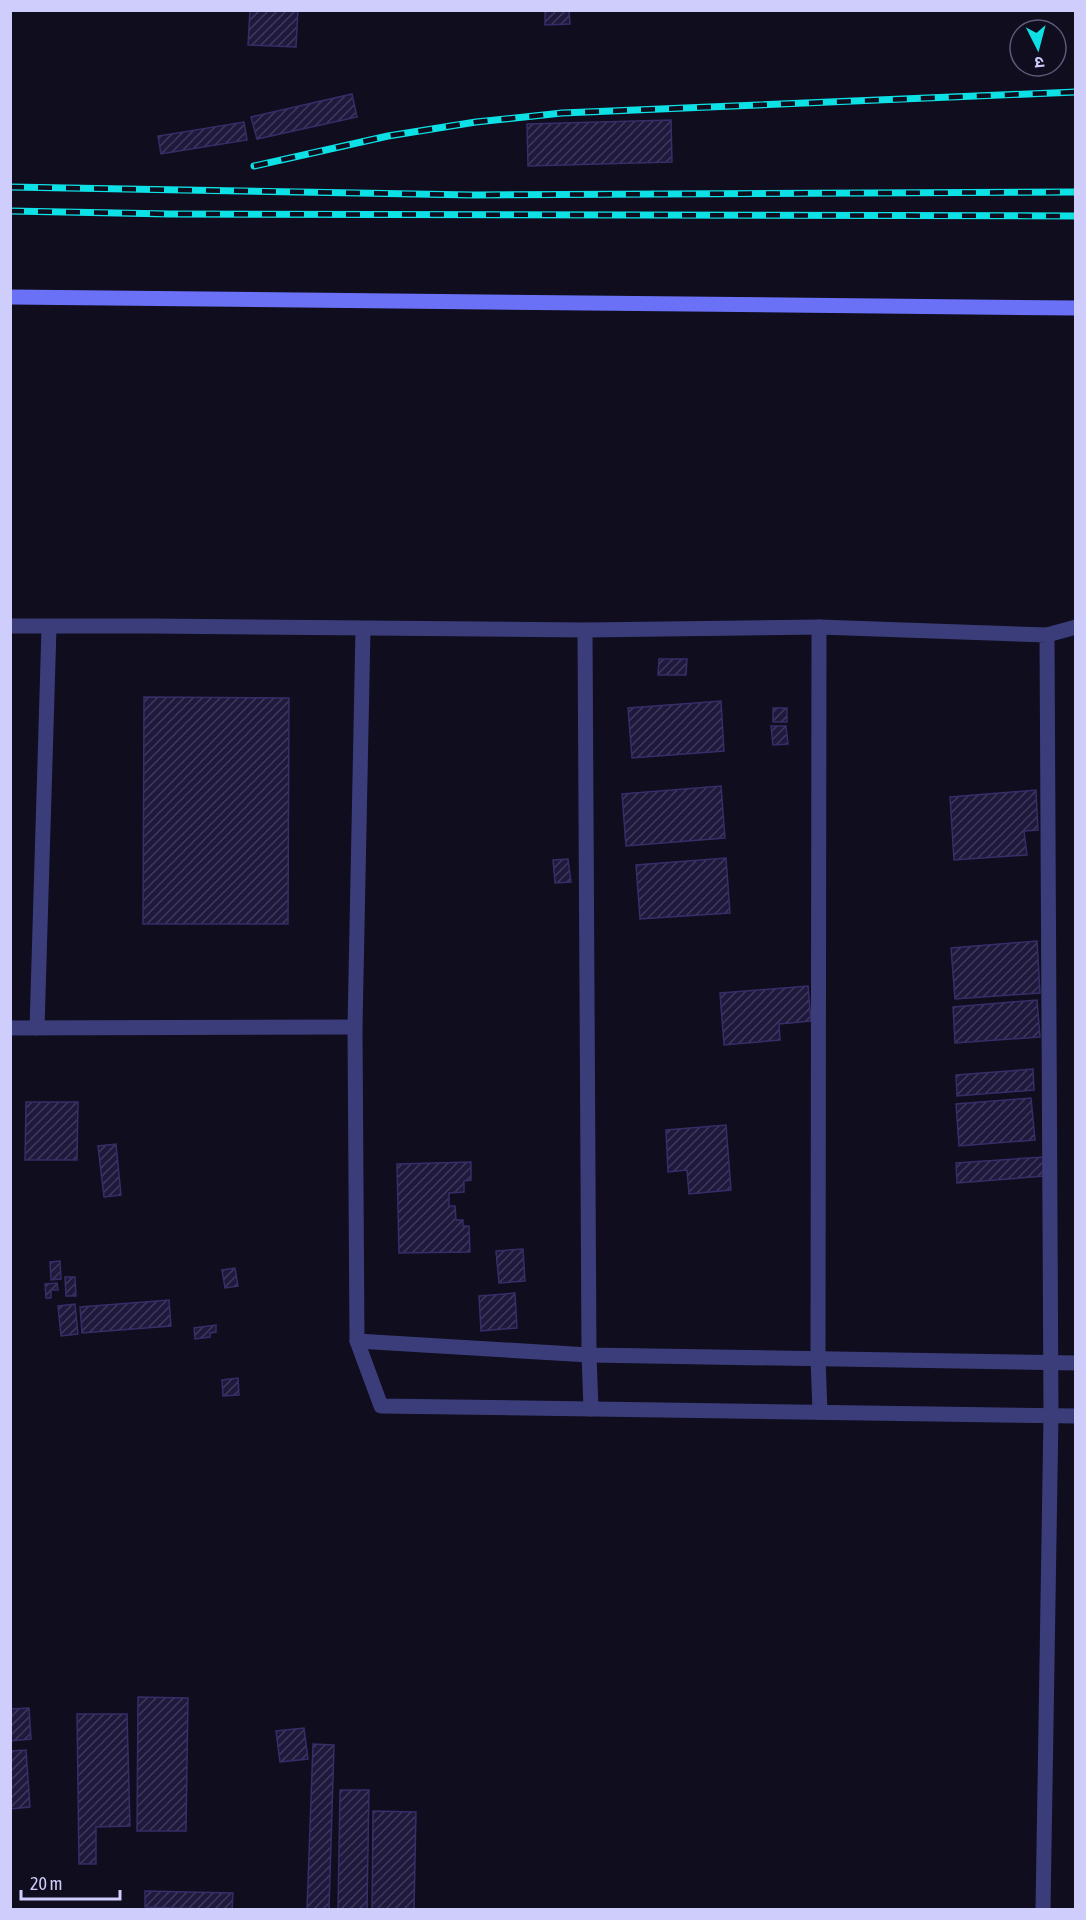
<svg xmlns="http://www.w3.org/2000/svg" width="1086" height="1920" font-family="'Asap Condensed','Noto Sans Devanagari',sans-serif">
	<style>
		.building { fill: url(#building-hatch); stroke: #352e68; stroke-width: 1.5 }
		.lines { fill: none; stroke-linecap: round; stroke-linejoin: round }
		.lane { stroke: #3b3d7a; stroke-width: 15 }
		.street { stroke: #3b3d7a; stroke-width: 15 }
		.secondary { stroke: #6a71f6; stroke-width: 15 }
		.rail-casing { stroke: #0ee1e6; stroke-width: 7 }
		.rail { stroke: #0f0d1e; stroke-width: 4.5; stroke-dasharray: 14; stroke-linecap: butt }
	</style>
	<defs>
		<pattern id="building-hatch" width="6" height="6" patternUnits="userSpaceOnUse" patternTransform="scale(1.5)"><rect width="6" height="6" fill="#1f1a3d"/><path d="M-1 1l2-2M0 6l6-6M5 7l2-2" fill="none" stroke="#3e3a5a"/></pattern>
	</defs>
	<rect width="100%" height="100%" fill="#0f0d1e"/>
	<g class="building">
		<path d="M 250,10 L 298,10 L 296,47 L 248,45 Z"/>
		<path d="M 545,10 L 569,10 L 570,24 L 545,25 Z"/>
		<path d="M 352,94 L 357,117 L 257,139 L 251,117 Z"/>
		<path d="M 671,120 L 672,162 L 528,166 L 527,124 Z"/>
		<path d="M 244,122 L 247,140 L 161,154 L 158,136 Z"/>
		<path d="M 659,659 L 687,659 L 686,675 L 658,675 Z"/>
		<path d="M 144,697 L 289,698 L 288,924 L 143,924 Z"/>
		<path d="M 721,701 L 724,751 L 632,758 L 628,708 Z"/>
		<rect x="773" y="708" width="14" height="14"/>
		<path d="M 771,726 L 786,726 L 788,744 L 773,745 Z"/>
		<path d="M 721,786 L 725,838 L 626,846 L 622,794 Z"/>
		<path d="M 1036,790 L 1038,830 L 1024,831 L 1027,855 L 954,860 L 950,797 Z"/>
		<path d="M 726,858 L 730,913 L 640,919 L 636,865 Z"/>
		<path d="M 568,859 L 571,882 L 555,883 L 553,860 Z"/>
		<path d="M 1037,941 L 1040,993 L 955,999 L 951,948 Z"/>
		<path d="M 808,986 L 811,1021 L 779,1024 L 780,1040 L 724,1045 L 720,993 Z"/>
		<path d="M 1037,1000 L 1040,1037 L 955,1043 L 953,1007 Z"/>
		<path d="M 1033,1069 L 1034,1090 L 957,1096 L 956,1075 Z"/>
		<path d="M 1031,1098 L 1035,1140 L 959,1146 L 956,1104 Z"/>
		<path d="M 26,1102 L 78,1102 L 77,1160 L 25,1160 Z"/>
		<path d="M 726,1125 L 731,1190 L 689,1194 L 687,1170 L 668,1172 L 666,1130 Z"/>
		<path d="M 116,1144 L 121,1195 L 104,1197 L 98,1146 Z"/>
		<path d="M 1043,1157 L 1045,1176 L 957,1183 L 956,1163 Z"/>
		<path d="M 471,1162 L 471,1180 L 464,1181 L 464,1192 L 449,1193 L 449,1206 L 455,1206 L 456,1220 L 463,1220 L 463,1226 L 469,1226 L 470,1252 L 399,1253 L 397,1164 Z"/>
		<path d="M 523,1249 L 525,1281 L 499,1283 L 496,1251 Z"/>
		<path d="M 60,1261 L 61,1279 L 51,1280 L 50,1262 Z"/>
		<path d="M 235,1268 L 238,1286 L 225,1288 L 222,1270 Z"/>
		<path d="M 65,1277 L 75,1277 L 76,1296 L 66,1296 Z"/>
		<path d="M 57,1283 L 58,1290 L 51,1290 L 51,1298 L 46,1298 L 45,1284 Z"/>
		<path d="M 515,1293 L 517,1328 L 481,1331 L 479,1296 Z"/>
		<path d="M 169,1300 L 171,1326 L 82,1333 L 80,1307 Z"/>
		<path d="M 75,1304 L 78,1334 L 61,1336 L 58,1306 Z"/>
		<path d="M 216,1325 L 216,1332 L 210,1333 L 210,1337 L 195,1339 L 194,1328 Z"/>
		<path d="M 238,1378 L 239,1395 L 223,1396 L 222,1380 Z"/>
		<path d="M 138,1697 L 188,1698 L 186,1831 L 137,1831 Z"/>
		<path d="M 29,1708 L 31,1739 L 10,1741 L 10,1709 Z"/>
		<path d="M 77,1714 L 127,1714 L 130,1826 L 96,1827 L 96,1864 L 79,1864 Z"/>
		<path d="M 304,1728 L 308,1759 L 280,1762 L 276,1731 Z"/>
		<path d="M 313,1744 L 334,1745 L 329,1910 L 307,1910 Z"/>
		<path d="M 26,1750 L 30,1807 L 10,1809 L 10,1751 Z"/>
		<path d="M 340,1790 L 369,1790 L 367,1910 L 338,1910 Z"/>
		<path d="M 373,1811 L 416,1812 L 414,1910 L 372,1910 Z"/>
		<path d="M 145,1891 L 233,1893 L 232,1910 L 145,1907 Z"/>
	</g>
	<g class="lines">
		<path class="lane" d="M 1047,635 L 1076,627"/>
		<g class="street">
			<path d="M 10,626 L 149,626 L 585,630 L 819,627 L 1047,635 L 1051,1415 L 1043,1910"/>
			<path d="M 819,627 L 818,1358 L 820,1412"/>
			<path d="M 363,629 L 355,1027 L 357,1341 L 381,1406 L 1076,1416"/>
			<path d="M 585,630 L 589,1355 L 591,1409"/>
			<path d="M 10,1028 L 355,1027"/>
			<path d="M 37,1028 L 49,628"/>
			<path d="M 357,1341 L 589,1355 L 1076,1363"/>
		</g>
		<path class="secondary" d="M 10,297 L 1076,308"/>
		<defs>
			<g id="rail">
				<path d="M 254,166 L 388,136 L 476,122 L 562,113 L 1076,92"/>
				<path d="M 10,187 L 473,195 L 1076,192"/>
				<path d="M 10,211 L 170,214 L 1076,216"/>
			</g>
		</defs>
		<use href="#rail" class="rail-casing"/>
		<use href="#rail" class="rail"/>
	</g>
	<rect width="1086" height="1920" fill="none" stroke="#cfcdfc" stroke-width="24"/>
	<g transform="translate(1038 48) rotate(174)"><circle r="28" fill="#0f0d1e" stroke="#5c5a77" stroke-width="1.5"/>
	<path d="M0-4.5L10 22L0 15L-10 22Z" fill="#0ee1e6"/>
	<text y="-9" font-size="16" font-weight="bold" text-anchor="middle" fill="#cfcdfc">उ</text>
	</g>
	<path d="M21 1890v9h99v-9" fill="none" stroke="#cfcdfc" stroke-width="3"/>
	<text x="30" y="1890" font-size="18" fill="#cfcdfc" stroke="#0f0d1e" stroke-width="4.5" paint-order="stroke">20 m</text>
</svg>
